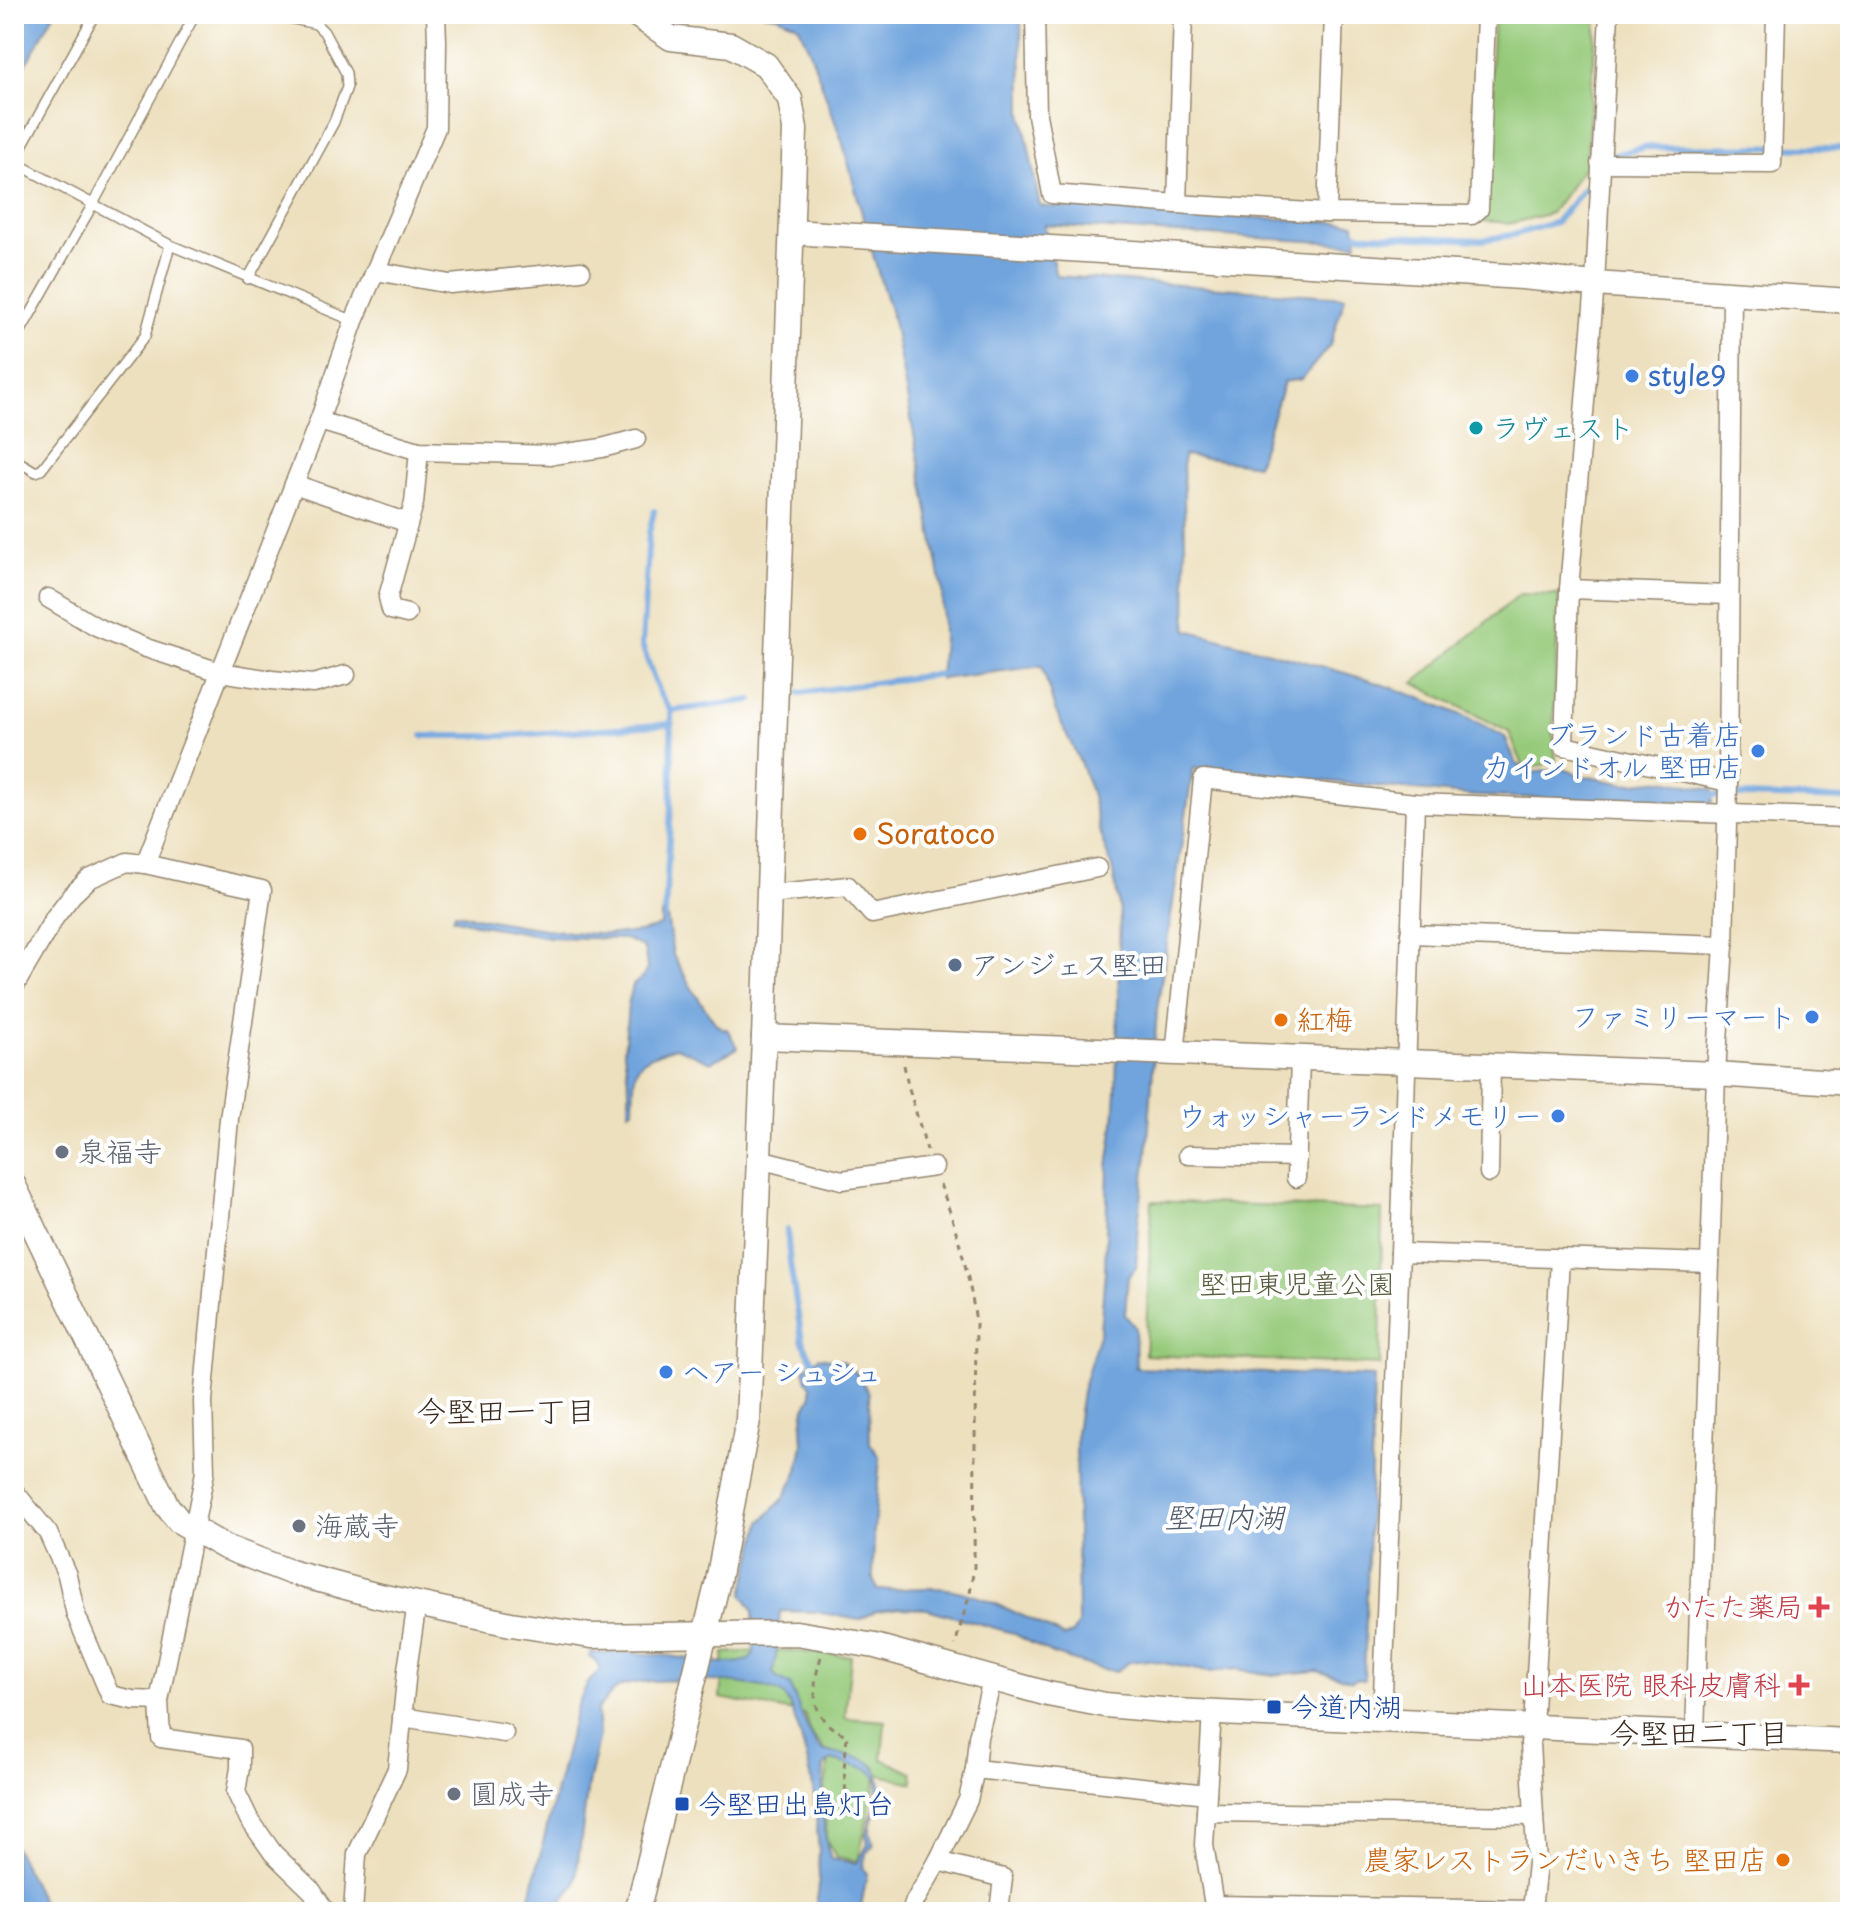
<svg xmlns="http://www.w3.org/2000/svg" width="1864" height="1926" font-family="'Playpen Sans','Klee One',sans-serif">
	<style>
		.green { fill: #96ca7a; stroke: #687a4c; stroke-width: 2 }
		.water { fill: #71a4dd; stroke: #56677e; stroke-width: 2; fill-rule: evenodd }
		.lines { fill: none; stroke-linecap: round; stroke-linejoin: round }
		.stream { stroke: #71a4dd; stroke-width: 6 }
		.lane-casing { stroke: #94856e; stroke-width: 12 }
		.street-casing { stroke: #94856e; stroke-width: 21 }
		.secondary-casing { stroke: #94856e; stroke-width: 27 }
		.path { stroke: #94856e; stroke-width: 3; stroke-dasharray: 6 6; stroke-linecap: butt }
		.lane { stroke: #fff; stroke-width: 9 }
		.street { stroke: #fff; stroke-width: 18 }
		.secondary { stroke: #fff; stroke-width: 24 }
		.shop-dot { fill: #3f7fe0; stroke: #fff; stroke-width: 3 }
		.culture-dot { fill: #0f9aa8; stroke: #fff; stroke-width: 3 }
		.food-dot { fill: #e8710a; stroke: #fff; stroke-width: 3 }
		.service-dot { fill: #5c6f8a; stroke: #fff; stroke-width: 3 }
		.worship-dot { fill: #6b7280; stroke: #fff; stroke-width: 3 }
		.health-dot { fill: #e0444e; stroke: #fff; stroke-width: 3 }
		.transit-dot { fill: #1a4fb4; stroke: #fff; stroke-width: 3 }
		.labels { text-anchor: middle; stroke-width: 8; stroke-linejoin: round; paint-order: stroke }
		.shop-label { font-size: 28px; fill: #366cbe; stroke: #fff; text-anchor: end }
		.culture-label { font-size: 28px; fill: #0d838f; stroke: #fff; text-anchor: start }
		.food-label { font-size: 28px; fill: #c56008; stroke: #fff; text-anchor: start }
		.service-label { font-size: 28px; fill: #4e5e75; stroke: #fff; text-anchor: start }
		.worship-label { font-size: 28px; fill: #5b616d; stroke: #fff; text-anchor: start }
		.park-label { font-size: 28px; fill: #565a3a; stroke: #fff }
		.health-label { font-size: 28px; fill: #be3a42; stroke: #fff; text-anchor: end }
		.transit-label { font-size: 28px; fill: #164399; stroke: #fff; text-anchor: start }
		.neighbourhood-label { font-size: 30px; fill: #3b2a1e; stroke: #fff }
		.water-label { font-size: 30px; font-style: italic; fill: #515b6a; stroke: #fff }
	</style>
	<rect width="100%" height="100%" fill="#fff"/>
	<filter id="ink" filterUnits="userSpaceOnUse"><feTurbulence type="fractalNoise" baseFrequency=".0125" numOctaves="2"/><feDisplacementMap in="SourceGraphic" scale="16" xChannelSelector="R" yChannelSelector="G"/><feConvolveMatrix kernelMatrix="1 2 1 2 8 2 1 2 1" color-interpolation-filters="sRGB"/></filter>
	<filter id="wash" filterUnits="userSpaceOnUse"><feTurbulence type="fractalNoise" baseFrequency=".006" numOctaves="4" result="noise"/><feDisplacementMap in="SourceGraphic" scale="32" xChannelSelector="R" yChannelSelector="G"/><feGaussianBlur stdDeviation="1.8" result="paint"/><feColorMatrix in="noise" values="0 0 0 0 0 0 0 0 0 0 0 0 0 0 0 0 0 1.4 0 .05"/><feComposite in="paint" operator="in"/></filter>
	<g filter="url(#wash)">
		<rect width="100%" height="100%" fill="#ede0be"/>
		<g class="green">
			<path d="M 1494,14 L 1597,14 L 1586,164 L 1551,213 L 1513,223 L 1483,221 Z"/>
			<path d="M 1520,594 L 1559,595 L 1553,733 L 1556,761 L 1525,770 L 1509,732 L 1414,683 Z"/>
			<path d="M 1152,1201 L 1382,1210 L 1380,1365 L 1145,1355 Z"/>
			<path d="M 777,1650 L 851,1656 L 845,1718 L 885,1721 L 882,1759 L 912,1773 L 913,1783 L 877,1774 L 858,1861 L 836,1857 L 826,1839 L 824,1792 L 829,1760 L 821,1745 L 813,1737 L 804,1714 L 720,1698 L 724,1653 Z"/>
		</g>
		<g class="water">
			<path d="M 14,14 L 54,14 L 14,86 Z"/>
			<path d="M 763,14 L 1021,14 L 1022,113 L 1040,206 L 1355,223 L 1357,244 L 1044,225 L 1056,276 L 1345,297 L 1330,345 L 1302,379 L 1284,382 L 1257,465 L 1183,455 L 1187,630 C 1293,659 1408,683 1505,737 L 1516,763 L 1529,773 L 1564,769 L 1579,775 L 1625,784 L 1664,780 L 1712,790 L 1712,803 L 1476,796 L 1193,768 L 1157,1010 L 1147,1155 L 1138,1223 L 1136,1268 L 1128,1277 L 1125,1315 L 1135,1327 L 1136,1368 L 1374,1377 L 1364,1680 L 1356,1679 L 1352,1681 L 1317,1671 L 1272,1675 L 1237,1669 L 1208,1672 L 1148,1660 L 1130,1662 L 1116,1671 L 1101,1669 L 1052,1654 L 1013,1633 L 927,1609 L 901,1608 L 876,1611 L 859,1620 L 816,1612 L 780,1611 L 777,1650 L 773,1672 L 777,1678 L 790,1685 C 797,1700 810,1744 823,1750 C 840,1757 871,1753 878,1773 C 889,1803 870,1809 870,1832 C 870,1836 872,1840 874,1844 L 866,1854 L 863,1867 L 867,1874 L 860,1912 L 813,1912 C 823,1889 817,1873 819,1851 C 817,1830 816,1809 813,1789 C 811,1772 794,1705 783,1695 C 765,1679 638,1675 618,1688 C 610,1692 603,1704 597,1710 L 599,1735 L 588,1784 L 575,1885 L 552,1912 L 526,1912 L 576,1709 L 587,1684 L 600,1670 L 595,1660 L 589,1657 L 591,1653 C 614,1652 638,1653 661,1655 C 683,1657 724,1667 745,1661 C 751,1660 751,1658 754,1653 L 753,1610 L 743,1594 L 761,1522 L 784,1498 L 798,1470 L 803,1445 L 802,1425 L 805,1408 L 811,1397 L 811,1386 L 807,1381 L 804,1369 L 819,1357 L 843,1361 L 857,1374 L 869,1393 L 870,1443 L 880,1457 L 874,1529 L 873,1578 L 877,1590 C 900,1590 925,1586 947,1589 C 984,1594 1030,1620 1064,1637 L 1072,1634 L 1078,1624 L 1076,1433 L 1082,1391 L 1100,1331 L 1105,1271 L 1108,1168 L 1114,1122 L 1116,1091 L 1120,912 L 1113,871 L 1100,834 L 1091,792 L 1080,762 L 1055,710 L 1042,666 L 940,679 L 943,638 L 942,588 L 893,320 L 877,269 L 843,144 L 809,49 L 798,25 L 777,16 ZM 831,1760 L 870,1770 L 878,1779 L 877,1799 L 866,1835 L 868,1844 L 857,1863 L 831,1859 C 821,1829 821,1797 824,1766 Z"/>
			<path d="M 455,913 C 498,922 626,948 661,924 L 661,914 L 667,916 L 673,955 L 694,992 L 716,1024 L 724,1029 L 727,1029 L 738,1048 L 711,1062 L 676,1047 C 630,1062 635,1064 633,1110 L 629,1112 L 629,1087 L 624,1052 L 628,1005 L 633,985 L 643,977 L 647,969 L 645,952 L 641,946 L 625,939 L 550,937 L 475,924 L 453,918 Z"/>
			<path d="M 14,1845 L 47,1912 L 48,1912 L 14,1912 Z"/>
		</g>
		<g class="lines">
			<g class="stream">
				<path d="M 1611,156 L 1645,147 L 1850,148"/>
				<path d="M 1348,234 L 1482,240 L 1517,234 L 1556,222 L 1594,177"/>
				<path d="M 654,511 L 649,533 L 642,645 L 659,693 L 671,711"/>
				<path d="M 800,693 L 940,674"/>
				<path d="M 423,736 L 504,736 L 672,724"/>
				<path d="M 1706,795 L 1850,799"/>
				<path d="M 665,915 L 672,787 L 671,711 L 752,700"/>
				<path d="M 787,1229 L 790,1263 L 802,1340 L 816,1369"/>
			</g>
		</g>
	</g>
	<g filter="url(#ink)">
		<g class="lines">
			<defs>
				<g id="lane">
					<path d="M 14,160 L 95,14"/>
					<path d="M 14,162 L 170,245 L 354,321"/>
					<path d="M 248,279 L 334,122 L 347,87 L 346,73 L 324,32 L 316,24 L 270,14"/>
					<path d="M 14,343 L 93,204 L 191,22 L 193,14"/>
					<path d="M 14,459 L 36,472 L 41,470 L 145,336 L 170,245"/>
				</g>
				<g id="street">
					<path d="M 1035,14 L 1037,115 L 1052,194 L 1177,204 L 1327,213 L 1472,215 L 1479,209 L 1486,14"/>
					<path d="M 1609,14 L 1595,284 L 1569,589 L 1564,746 L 1728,782 L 1732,293"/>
					<path d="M 1600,163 L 1772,164 L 1776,14"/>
					<path d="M 1177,204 L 1183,14"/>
					<path d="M 1327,213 L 1334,14"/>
					<path d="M 375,271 L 450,284 L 581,271"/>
					<path d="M 319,421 L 419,451 L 553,455 L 602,448 L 636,439"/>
					<path d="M 294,484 L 408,523"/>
					<path d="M 1569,589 L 1729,595"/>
					<path d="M 48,598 L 96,627 L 146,648 L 220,672 L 272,680 L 313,684 L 346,675"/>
					<path d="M 407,614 L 391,610 L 388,597 L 414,503 L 419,451"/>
					<path d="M 145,864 L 319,421 L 354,321 L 436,128 L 437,41 L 436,14"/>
					<path d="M 769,894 L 848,886 L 872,914 L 1097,868"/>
					<path d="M 1410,934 L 1724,945"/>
					<path d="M 14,987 L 55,917 L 72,895 L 89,879 L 127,862 L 145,864 L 262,890 L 229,1119 L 203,1401 L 205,1472 L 159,1701 L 161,1738 L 240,1749 L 240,1768 L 236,1792 L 249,1819 L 273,1853 L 312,1891 L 326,1912"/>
					<path d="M 1175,1054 L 1203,779 L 1415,803 L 1850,818"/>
					<path d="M 1188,1155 L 1297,1157"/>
					<path d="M 759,1159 L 842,1180 L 934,1167"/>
					<path d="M 1489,1173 L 1491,1066"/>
					<path d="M 1296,1178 L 1300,1059"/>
					<path d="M 1400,1253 L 1710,1263"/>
					<path d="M 14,1491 L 48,1533 L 67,1575 L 76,1615 L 110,1695 L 133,1700 L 159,1701"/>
					<path d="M 992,1680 L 978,1737 L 975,1769 L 1207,1794"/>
					<path d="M 1212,1712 L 1204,1845 L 1214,1905 L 1532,1910 L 1537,1864 L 1534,1816"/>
					<path d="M 402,1717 L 504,1733"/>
					<path d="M 1382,1720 L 1400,1253 L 1415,803"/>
					<path d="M 1695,1734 L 1716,1074 L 1724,945 L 1728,782"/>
					<path d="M 1206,1812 L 1534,1816 L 1530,1743 L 1533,1727 L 1560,1259"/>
					<path d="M 938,1861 L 1003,1878 L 999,1912"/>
					<path d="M 353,1912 L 357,1854 L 397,1769 L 407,1670 L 417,1603"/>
					<path d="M 911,1912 L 915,1901 L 938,1861 L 968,1800 L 975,1769"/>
				</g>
				<g id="secondary">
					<path d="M 635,14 L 671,38 L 731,45 L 766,65 L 790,99 L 795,129 L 764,1037 L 748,1420 L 718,1581 L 637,1912"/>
					<path d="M 792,232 L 1522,277 L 1595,284 L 1850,301"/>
					<path d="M 764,1037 L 1716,1074 L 1850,1083"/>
					<path d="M 14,1186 L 167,1506 L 179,1521 L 225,1547 L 290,1572 L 375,1595 L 511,1624 L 591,1636 L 796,1633 L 875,1646 L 1048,1694 L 1105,1705 L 1174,1711 L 1850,1741"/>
				</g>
			</defs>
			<use href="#lane" class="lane-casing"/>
			<use href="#street" class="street-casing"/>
			<use href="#secondary" class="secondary-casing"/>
			<g class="path">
				<path d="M 904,1065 L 908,1085 L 927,1150"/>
				<path d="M 940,1184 C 957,1229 969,1274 976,1322 L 974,1567 L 970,1593 L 955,1645"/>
				<path d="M 821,1657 C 811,1689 809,1722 847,1735 L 844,1770 L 846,1794"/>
			</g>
			<use href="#lane" class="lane"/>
			<use href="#street" class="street"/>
			<use href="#secondary" class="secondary"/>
		</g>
	</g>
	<g class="shop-dot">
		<circle cx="1632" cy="376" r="8"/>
		<circle cx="1758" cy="751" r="8"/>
		<circle cx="1812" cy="1017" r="8"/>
		<circle cx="1558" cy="1116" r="8"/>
		<circle cx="666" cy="1372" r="8"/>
	</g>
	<circle class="culture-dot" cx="1476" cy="428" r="8"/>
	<g class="food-dot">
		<circle cx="860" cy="834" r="8"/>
		<circle cx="1281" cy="1020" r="8"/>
		<circle cx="1783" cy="1860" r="8"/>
	</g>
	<circle class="service-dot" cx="955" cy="965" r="8"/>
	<g class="worship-dot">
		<circle cx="62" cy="1152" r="8"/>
		<circle cx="299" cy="1526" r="8"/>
		<circle cx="454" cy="1794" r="8"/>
	</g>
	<g class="health-dot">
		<path d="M1815 1595h8v8h8v8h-8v8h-8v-8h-8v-8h8z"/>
		<path d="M1795 1673h8v8h8v8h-8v8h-8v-8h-8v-8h8z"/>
	</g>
	<g class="transit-dot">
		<rect x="1266" y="1699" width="16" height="16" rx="4"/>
		<rect x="674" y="1796" width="16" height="16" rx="4"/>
	</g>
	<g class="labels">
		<g class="shop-label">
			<text x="1648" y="386" text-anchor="start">style9</text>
			<text x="1742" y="745">ブランド古着店<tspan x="1742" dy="32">カインドオル 堅田店</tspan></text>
			<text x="1796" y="1027">ファミリーマート</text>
			<text x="1542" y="1126">ウォッシャーランドメモリー</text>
			<text x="682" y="1382" text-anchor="start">ヘアー シュシュ</text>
		</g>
		<g class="culture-label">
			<text x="1492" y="438">ラヴェスト</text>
		</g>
		<g class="food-label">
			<text x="876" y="844">Soratoco</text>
			<text x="1297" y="1030">紅梅</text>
			<text x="1767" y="1870" text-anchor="end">農家レストランだいきち 堅田店</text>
		</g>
		<g class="service-label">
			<text x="971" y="975">アンジェス堅田</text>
		</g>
		<g class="worship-label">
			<text x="78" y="1162">泉福寺</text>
			<text x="315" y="1536">海蔵寺</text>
			<text x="470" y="1804">圓成寺</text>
		</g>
		<g class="park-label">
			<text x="1297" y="1294">堅田東児童公園</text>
		</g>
		<g class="health-label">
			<text x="1803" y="1617">かたた薬局</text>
			<text x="1781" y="1695">山本医院 眼科皮膚科</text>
		</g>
		<g class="transit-label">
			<text x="1290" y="1717">今道内湖</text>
			<text x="698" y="1814">今堅田出島灯台</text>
		</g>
		<g class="neighbourhood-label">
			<text x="506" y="1422">今堅田一丁目</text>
			<text x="1699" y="1744">今堅田二丁目</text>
		</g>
		<g class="water-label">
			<text x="1224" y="1528">堅田内湖</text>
		</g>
	</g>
	<rect width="1864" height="1926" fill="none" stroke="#fff" stroke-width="48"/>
</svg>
